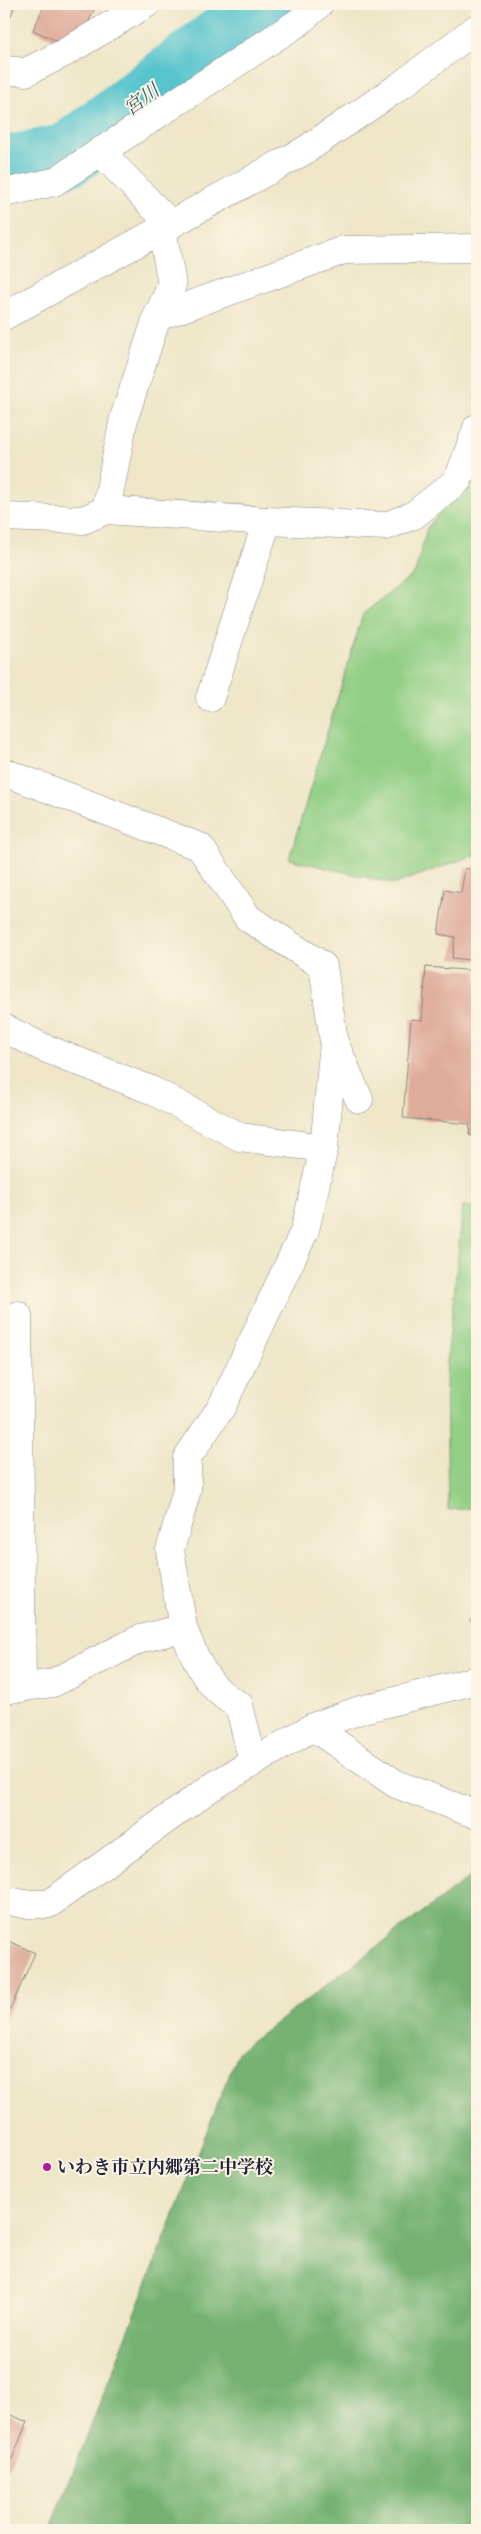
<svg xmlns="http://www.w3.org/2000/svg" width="481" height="2534" font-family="'IM FELL Great Primer','Noto Serif JP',serif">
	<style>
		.green { fill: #92cf85; stroke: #5a7860 }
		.forest { fill: #75b272; stroke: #4c6a56 }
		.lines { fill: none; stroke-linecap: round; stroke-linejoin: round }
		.river { stroke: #56c4cd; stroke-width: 64 }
		.building { fill: #dfab9a }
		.minor-casing { stroke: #888481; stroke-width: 29 }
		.minor { stroke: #fff; stroke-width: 28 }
		.poi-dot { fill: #b5179e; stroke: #fcf5e5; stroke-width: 2 }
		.labels { text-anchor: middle; stroke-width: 4; stroke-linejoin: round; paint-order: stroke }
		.poi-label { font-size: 18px; font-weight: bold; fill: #22223b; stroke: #fcf5e5; text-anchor: start }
		.water-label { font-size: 19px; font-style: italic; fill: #345b6e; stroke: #fcf5e5 }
	</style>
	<rect width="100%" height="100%" fill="#fcf5e5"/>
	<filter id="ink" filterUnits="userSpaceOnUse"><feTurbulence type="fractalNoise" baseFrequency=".02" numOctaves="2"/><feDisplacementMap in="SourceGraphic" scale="10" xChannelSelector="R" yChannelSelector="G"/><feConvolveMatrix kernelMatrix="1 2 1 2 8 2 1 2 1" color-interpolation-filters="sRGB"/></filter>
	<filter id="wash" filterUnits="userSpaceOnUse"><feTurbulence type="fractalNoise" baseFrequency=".0096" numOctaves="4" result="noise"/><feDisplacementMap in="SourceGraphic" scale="20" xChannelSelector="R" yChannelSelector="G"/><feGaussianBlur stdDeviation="1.12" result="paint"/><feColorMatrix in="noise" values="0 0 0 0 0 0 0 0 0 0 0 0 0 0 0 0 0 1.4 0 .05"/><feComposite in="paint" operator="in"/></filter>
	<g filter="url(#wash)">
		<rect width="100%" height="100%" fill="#eee6c7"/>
		<g class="green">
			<path d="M 477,476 L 477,857 L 471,856 L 395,884 L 289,859 L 363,614 L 415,573 L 427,528 L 464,485 Z"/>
			<path d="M 477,1201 L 477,1508 L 448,1510 L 446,1372 L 463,1206 L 476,1207 Z"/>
		</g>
		<g class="forest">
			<path d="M 477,1611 L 477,1634 L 465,1623 Z"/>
			<path d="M 477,1871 L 477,2530 L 50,2530 L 238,2052 Z"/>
		</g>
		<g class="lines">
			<path class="river" d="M 4,168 L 68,155 L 267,4"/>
		</g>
		<g id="blocks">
			<g class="building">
				<path d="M 4,4 L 16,4 L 4,31 Z"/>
				<path d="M 45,4 L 97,4 L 75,50 L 33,30 Z"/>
				<path d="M 465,868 L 477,870 L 477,961 L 452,958 L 455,937 L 438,934 L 445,890 L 461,893 Z"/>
				<path d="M 426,967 L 477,971 L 477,1136 L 469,1135 L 470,1124 L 403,1118 L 411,1019 L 422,1020 Z"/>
				<path d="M 4,1939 L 35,1953 L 4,2023 Z"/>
				<path d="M 4,2412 L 27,2422 L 4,2479 Z"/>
			</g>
		</g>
	</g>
	<g filter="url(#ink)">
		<use href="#blocks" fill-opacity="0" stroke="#888481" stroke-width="1"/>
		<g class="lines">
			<defs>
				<g id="minor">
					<path d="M 4,70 L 26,72 L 64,53 L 146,4"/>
					<path d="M 100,151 L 171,225"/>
					<path d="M 4,193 L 54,182 L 299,22 L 319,4"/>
					<path d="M 4,316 L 304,151 L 400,86 L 477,28"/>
					<path d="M 157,317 L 172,285 L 162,229"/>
					<path d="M 106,510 L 124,418 L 157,317 L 344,250 L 477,248"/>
					<path d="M 4,517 L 83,520 L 106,510 L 267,521 L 386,526 L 414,515 L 458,480 L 477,428"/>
					<path d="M 210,698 L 267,521"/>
					<path d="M 4,772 L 200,847 L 248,918 L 323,966 L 334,1042 L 359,1099"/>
					<path d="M 4,1028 L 42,1047 L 151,1090 L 240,1137 L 324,1148"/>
					<path d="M 18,1315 L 22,1688"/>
					<path d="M 183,1628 L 170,1550 L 187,1490 L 187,1458 L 222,1406 L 305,1230 L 324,1148 L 334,1042"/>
					<path d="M 4,1690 L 53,1683 L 140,1639 L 183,1628 C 195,1659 207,1690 239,1705 L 253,1762"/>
					<path d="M 313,1727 L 396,1784 L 477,1815"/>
					<path d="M 4,1900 L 24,1904 L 49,1904 L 210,1788 L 313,1727 L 360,1710 L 477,1680"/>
				</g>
			</defs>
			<use href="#minor" class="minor-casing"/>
			<use href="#minor" class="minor"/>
		</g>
	</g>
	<circle class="poi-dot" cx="47" cy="2167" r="5"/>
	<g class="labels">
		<g class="poi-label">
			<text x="57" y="2173">いわき市立内郷第二中学校</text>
		</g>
		<g class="water-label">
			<text transform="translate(141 99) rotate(-37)" y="7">宮川</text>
		</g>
	</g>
	<rect width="481" height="2534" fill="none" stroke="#fcf5e5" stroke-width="20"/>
</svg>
